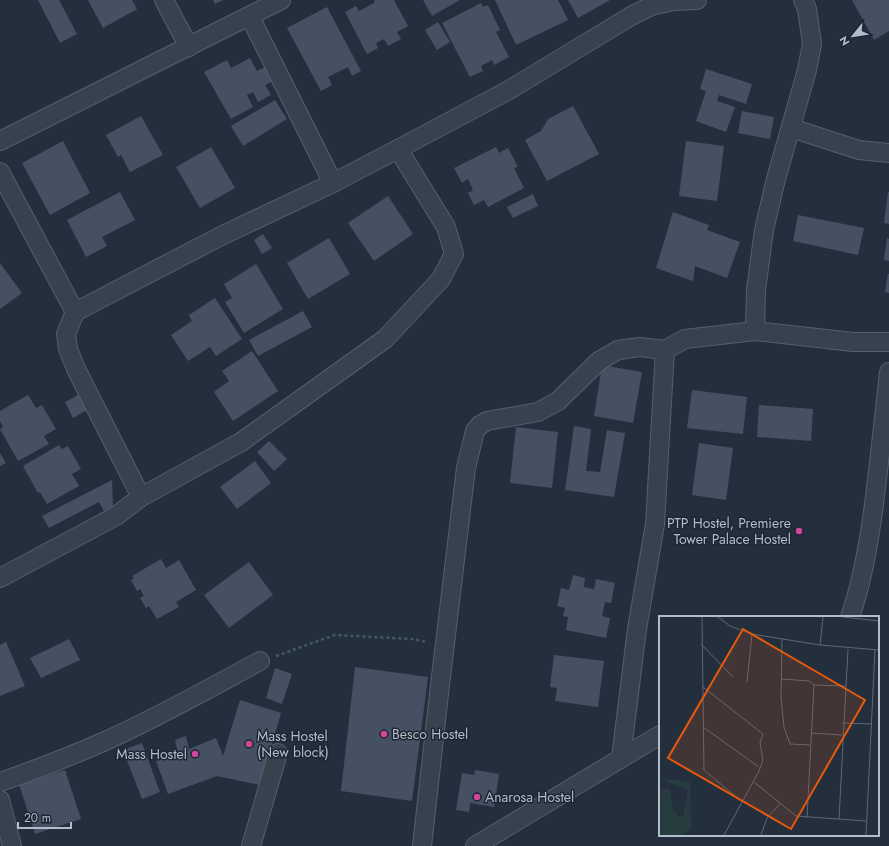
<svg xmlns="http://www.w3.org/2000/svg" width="889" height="846" font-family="Jost,sans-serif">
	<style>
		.building { fill: #455162 }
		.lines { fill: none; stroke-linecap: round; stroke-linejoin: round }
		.minor-casing { stroke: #565f6c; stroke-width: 20 }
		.path { stroke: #44595c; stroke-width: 2.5; stroke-dasharray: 3 3; stroke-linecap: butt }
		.minor { stroke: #38414e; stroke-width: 18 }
		.hotel-dot { fill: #d1479c; stroke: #1d2633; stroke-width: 1.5 }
		.labels { text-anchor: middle; stroke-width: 3; stroke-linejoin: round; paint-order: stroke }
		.poi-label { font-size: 14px; fill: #b4bcc9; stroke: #1d2633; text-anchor: start }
		.inset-road { fill: none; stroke: #5e6776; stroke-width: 1 }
		.view { fill: #e8590c; fill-opacity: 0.15; stroke: #e8590c; stroke-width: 2 }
		.inset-edge { fill: none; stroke: #b4bcc9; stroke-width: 2 }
	</style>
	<rect width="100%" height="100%" fill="#242f3e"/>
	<g class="building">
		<path d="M 38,0 L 59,0 L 77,34 L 60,43 Z"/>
		<path d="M 88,0 L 132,0 L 137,9 L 103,28 Z"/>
		<path d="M 213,0 L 223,0 L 215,4 Z"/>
		<path d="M 375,0 L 394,0 L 408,26 L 397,32 L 401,39 L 388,46 L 384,39 L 376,43 L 378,48 L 367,54 L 345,12 L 356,6 L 359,11 L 374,3 Z"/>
		<path d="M 423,0 L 460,0 L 432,16 Z"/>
		<path d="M 495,0 L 558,0 L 568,20 L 516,45 Z"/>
		<path d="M 568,0 L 610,0 L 578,18 Z"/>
		<path d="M 852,0 L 889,0 L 889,31 L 874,40 Z"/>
		<path d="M 481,3 L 483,7 L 488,5 L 500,30 L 496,32 L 509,57 L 494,65 L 492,60 L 481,66 L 483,71 L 470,77 L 442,23 Z"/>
		<path d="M 327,7 L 361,71 L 352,76 L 348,67 L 328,77 L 332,85 L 321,91 L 287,28 Z"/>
		<path d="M 438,22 L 450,42 L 437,50 L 425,30 Z"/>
		<path d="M 250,58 L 257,71 L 265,67 L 273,81 L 265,85 L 271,95 L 258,102 L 253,92 L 247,95 L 253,107 L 231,119 L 204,72 L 227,60 L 231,68 Z"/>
		<path d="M 706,69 L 752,84 L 746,104 L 719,95 L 717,101 L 735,107 L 726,132 L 696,121 L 706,91 L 700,89 Z"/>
		<path d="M 275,100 L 287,119 L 243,146 L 231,126 Z"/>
		<path d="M 573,106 L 599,154 L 547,181 L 525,140 L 541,131 L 548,119 Z"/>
		<path d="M 742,111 L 774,117 L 770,139 L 738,133 Z"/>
		<path d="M 141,116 L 163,155 L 130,172 L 121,155 L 118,157 L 106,135 Z"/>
		<path d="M 63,141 L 90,193 L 50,215 L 22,163 Z"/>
		<path d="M 686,141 L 724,146 L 717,201 L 679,196 Z"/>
		<path d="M 211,147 L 235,188 L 200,208 L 176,167 Z"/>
		<path d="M 496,147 L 499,153 L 508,148 L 518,167 L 514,168 L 524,188 L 488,207 L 484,200 L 474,205 L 468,193 L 473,190 L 468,179 L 462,183 L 454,168 Z"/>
		<path d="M 120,192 L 135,220 L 102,237 L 107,246 L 86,257 L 67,220 Z"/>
		<path d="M 888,192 L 889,192 L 889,224 L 884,223 Z"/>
		<path d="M 533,194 L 538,206 L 513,218 L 507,207 Z"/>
		<path d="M 388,196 L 413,234 L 374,261 L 348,223 Z"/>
		<path d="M 673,212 L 709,225 L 707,230 L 740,242 L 727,278 L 695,266 L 693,281 L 656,268 Z"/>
		<path d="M 798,215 L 864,228 L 858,255 L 793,241 Z"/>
		<path d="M 263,234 L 272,248 L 262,254 L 254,240 Z"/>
		<path d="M 329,238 L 350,274 L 308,299 L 287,263 Z"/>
		<path d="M 887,238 L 889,239 L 889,261 L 884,260 Z"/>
		<path d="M 0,263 L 22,293 L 0,309 Z"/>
		<path d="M 256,264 L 283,309 L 244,333 L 225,302 L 232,298 L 224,284 Z"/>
		<path d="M 888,274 L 889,274 L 889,293 L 885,292 Z"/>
		<path d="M 215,298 L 242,339 L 216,356 L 210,347 L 188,361 L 171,335 L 192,321 L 189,315 Z"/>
		<path d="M 303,311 L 312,327 L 258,356 L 249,340 Z"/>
		<path d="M 252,351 L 278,391 L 233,421 L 214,392 L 229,381 L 222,371 Z"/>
		<path d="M 602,365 L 642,372 L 633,423 L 594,416 Z"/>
		<path d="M 692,390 L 747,397 L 743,434 L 687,428 Z"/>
		<path d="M 28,395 L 36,408 L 42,405 L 56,429 L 44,436 L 49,444 L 18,461 L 0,429 L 3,427 L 0,421 L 0,411 Z"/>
		<path d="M 78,395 L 87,410 L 73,418 L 65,402 Z"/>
		<path d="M 759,405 L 813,409 L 811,441 L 757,437 Z"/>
		<path d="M 574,426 L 591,429 L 586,471 L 600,472 L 607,430 L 625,433 L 614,497 L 565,490 Z"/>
		<path d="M 516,427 L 558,432 L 552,488 L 510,483 Z"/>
		<path d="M 269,441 L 287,459 L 274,471 L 257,452 Z"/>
		<path d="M 699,443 L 733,448 L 726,500 L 692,495 Z"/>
		<path d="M 59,445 L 62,449 L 68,446 L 81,469 L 72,474 L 79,486 L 47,504 L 40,492 L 38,493 L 23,466 Z"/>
		<path d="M 0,453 L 6,463 L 0,466 Z"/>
		<path d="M 255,461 L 271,483 L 237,509 L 220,487 Z"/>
		<path d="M 112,480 L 113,507 L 104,511 L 99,502 L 49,528 L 42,516 Z"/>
		<path d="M 161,559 L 166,568 L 179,560 L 196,590 L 176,602 L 179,607 L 157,619 L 149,606 L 146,608 L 140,598 L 144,596 L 140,589 L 137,591 L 131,580 L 134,578 L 132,576 Z"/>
		<path d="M 249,562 L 273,595 L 229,628 L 204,595 Z"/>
		<path d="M 573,575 L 585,578 L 584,587 L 594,589 L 596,579 L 615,583 L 611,603 L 605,602 L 602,616 L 610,618 L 606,638 L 566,630 L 568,617 L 563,616 L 565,608 L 557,606 L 561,588 L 569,590 Z"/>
		<path d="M 69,639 L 80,660 L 41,678 L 30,658 Z"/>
		<path d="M 6,642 L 25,686 L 0,696 L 0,645 Z"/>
		<path d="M 554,655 L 604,661 L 598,707 L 555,701 L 557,688 L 550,687 Z"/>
		<path d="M 355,667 L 428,677 L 412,801 L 341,791 Z"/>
		<path d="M 275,668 L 292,674 L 282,704 L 266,698 Z"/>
		<path d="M 240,700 L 281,713 L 260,785 L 217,776 L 168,794 L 156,761 L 178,753 L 175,740 L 186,736 L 189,749 L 216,738 L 223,756 Z"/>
		<path d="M 142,743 L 160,792 L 142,799 L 123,750 Z"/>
		<path d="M 65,770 L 81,819 L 35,834 L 19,784 Z"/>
		<path d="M 475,770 L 499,774 L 494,807 L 470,803 L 469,812 L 456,810 L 462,773 L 474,775 Z"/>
	</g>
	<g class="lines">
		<defs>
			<g id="minor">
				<path d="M 164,0 L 189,47"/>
				<path d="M 250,17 L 333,183"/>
				<path d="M 791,128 L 859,150 L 889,153"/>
				<path d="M 0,141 L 281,0"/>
				<path d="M 0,172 L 75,312 L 66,334 L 68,349 L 77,371 L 141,497"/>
				<path d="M 75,312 L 221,236 L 333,183 L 398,149 L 509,90 L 631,16 L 651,6 L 673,1 L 697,0"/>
				<path d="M 755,331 L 756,290 L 764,230 L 776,179 L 807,70 L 812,44 L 807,9 L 803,0"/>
				<path d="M 0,578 L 116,516 L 141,497 L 241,442 L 385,339 L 441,279 L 454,254 L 446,227 L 398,149"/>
				<path d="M 850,617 C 862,583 868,548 873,512 C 879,465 884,418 889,372"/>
				<path d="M 621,758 L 637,629 L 655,524 L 665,350"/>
				<path d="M 0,782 C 35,770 69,757 103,742 C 157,718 208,689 260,661"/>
				<path d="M 0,800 L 12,846"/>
				<path d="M 251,846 L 278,753"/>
				<path d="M 422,846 L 440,685 L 466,468 L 475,431 L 480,425 L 487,421 L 538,412 L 558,401 L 599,361 L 618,350 L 640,347 L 665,350 L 685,339 L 755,331 L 853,342 L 889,342"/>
				<path d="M 475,846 L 660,735"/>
			</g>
		</defs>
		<use href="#minor" class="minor-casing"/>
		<path class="path" d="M 276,656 L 335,635 L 412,639 L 427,642"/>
		<use href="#minor" class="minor"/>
	</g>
	<g class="hotel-dot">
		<circle cx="799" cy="531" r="4"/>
		<circle cx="384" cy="734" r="4"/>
		<circle cx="249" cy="744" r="4"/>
		<circle cx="195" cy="754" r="4"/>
		<circle cx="477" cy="797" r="4"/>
	</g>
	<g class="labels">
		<g class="poi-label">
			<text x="791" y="528" text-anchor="end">PTP Hostel, Premiere<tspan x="791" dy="16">Tower Palace Hostel</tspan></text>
			<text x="392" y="739">Besco Hostel</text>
			<text x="257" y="741">Mass Hostel<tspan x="257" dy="16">(New block)</tspan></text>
			<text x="187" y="759" text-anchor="end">Mass Hostel</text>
			<text x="485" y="802">Anarosa Hostel</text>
		</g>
	</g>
	<g transform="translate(659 616)">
		<rect width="220" height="220" fill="#242f3e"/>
		<path d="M 0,162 L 31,166 L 32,212 L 23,219 L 0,219 L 0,180 L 3,174 L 11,173 L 14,195 L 20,200 L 24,200 L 29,174 Z" fill="#263c3f"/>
		<path class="inset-road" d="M 43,1 L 45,154 L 82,185M 59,1 L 71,10 L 93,18 L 161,29 L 220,34M 184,1 L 220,5M 123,23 L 122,82 L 125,111 L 131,128 L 151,129M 42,28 L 74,61M 161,29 L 164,1M 122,63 L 150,65 L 155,69 L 186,70M 88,66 L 93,18M 44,71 L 104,118 L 101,127 L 104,144 L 100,155 L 65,219M 183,107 L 213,108M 44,111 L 100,151M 152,117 L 183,119M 95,166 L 137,200 L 207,205M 148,202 L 155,69M 180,203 L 189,33M 102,219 L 108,202 L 121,188M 207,219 L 216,34"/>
		<path class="view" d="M 84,13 L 206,84 L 132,213 L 9,142 Z"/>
		<rect width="220" height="220" class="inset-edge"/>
	</g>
	<g transform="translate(853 36) rotate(240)" stroke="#1d2633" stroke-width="3" paint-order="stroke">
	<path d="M0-3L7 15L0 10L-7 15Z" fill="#b4bcc9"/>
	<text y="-6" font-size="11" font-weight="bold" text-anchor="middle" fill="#b4bcc9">N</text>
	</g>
	<path d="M18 822v6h53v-6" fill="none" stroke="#b4bcc9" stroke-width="2"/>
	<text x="24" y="822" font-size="12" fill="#b4bcc9" stroke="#1d2633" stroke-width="3" paint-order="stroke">20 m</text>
</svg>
